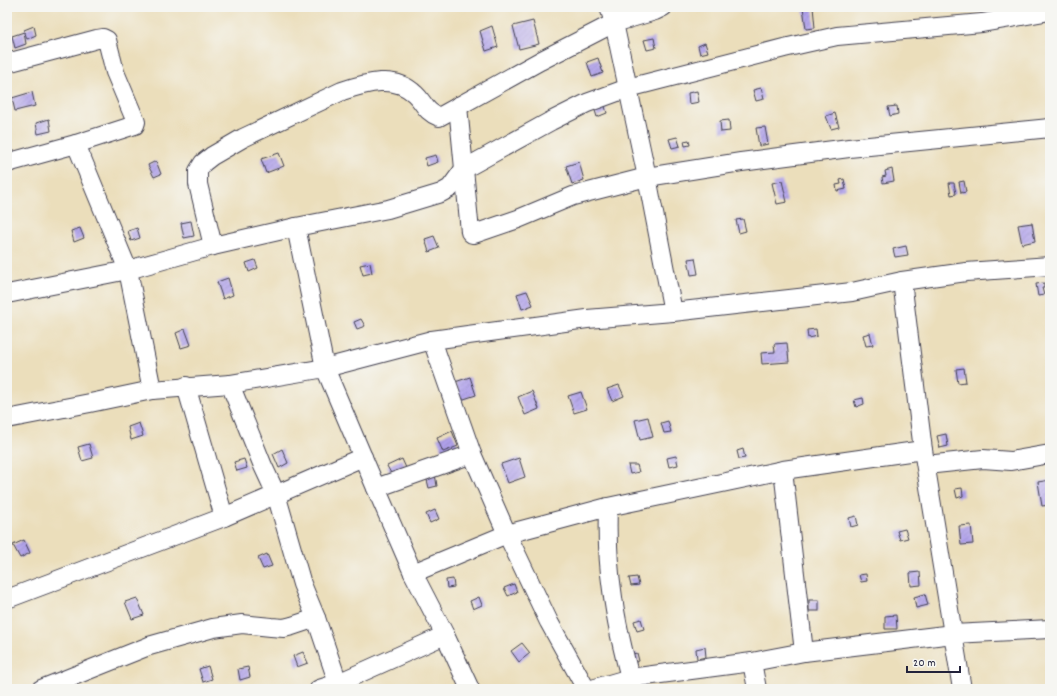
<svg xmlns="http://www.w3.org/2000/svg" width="1057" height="696" font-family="Dekko,sans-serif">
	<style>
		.building { fill: url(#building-hatch) }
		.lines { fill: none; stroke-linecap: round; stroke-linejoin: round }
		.street-casing { stroke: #403e4e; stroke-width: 20 }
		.street { stroke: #fff; stroke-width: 18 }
	</style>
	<defs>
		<pattern id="building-hatch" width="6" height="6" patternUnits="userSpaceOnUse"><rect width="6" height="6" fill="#b0a1eb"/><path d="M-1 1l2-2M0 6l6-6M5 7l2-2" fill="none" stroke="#8f83c0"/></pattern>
	</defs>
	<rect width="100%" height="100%" fill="#f6f6f2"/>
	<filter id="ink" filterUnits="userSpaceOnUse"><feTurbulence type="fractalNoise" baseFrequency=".025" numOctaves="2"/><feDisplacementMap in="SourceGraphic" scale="8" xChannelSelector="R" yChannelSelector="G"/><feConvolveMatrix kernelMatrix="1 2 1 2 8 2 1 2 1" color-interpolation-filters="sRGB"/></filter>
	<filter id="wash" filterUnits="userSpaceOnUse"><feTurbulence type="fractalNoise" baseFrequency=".012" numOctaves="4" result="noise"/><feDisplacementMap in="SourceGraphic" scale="16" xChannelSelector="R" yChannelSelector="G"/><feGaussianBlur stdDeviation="0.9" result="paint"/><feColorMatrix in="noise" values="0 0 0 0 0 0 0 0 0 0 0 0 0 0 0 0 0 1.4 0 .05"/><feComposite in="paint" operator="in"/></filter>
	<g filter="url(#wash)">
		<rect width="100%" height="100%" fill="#ebdebb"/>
		<g id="blocks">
			<g class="building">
				<path d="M 803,7 L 813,7 L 815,28 L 806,29 Z"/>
				<path d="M 533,21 L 539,44 L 519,49 L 513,26 Z"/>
				<path d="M 34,26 L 36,35 L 27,39 L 24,30 Z"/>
				<path d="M 492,26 L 498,47 L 486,51 L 480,31 Z"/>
				<path d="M 24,32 L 26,44 L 15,48 L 12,36 Z"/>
				<path d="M 654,38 L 656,48 L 647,50 L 644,40 Z"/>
				<path d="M 705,43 L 708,52 L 700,54 L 698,46 Z"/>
				<path d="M 598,58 L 603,73 L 592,77 L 587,62 Z"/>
				<path d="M 761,88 L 764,99 L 756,101 L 753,90 Z"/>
				<path d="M 697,91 L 699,102 L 689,104 L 688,93 Z"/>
				<path d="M 32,92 L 35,106 L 15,111 L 12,98 Z"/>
				<path d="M 603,100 L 607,113 L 597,117 L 593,104 Z"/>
				<path d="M 897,106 L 898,114 L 890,116 L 888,107 Z"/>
				<path d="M 835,113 L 839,127 L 831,129 L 826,116 Z"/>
				<path d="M 49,119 L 51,131 L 38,134 L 36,123 Z"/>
				<path d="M 729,120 L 730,131 L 721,132 L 720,121 Z"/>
				<path d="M 765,127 L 768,144 L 759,146 L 756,128 Z"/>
				<path d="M 677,137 L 680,146 L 672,148 L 669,139 Z"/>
				<path d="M 689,140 L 690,145 L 685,146 L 684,141 Z"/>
				<path d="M 279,153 L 284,166 L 266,173 L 261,159 Z"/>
				<path d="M 436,155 L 438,162 L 427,166 L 425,158 Z"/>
				<path d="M 156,161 L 161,174 L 154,177 L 148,165 Z"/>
				<path d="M 579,162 L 584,180 L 572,184 L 566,166 Z"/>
				<path d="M 892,169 L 894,181 L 883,183 L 882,177 L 886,176 L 885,171 Z"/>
				<path d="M 844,179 L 846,189 L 837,191 L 836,185 L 841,184 L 840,180 Z"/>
				<path d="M 782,181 L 787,202 L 777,204 L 772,183 Z"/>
				<path d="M 964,181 L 966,192 L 961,193 L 959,182 Z"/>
				<path d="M 949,183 L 954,183 L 956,194 L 951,195 Z"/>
				<path d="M 743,219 L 746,231 L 739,233 L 736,220 Z"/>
				<path d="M 191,221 L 194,236 L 184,238 L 181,223 Z"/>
				<path d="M 1032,223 L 1035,241 L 1022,244 L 1018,225 Z"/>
				<path d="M 80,228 L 84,238 L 74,242 L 71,231 Z"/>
				<path d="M 137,228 L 140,238 L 131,241 L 128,231 Z"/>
				<path d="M 434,236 L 439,248 L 429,252 L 425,239 Z"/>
				<path d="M 906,246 L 908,255 L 895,257 L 893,249 Z"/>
				<path d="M 695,258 L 698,274 L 691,275 L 688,259 Z"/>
				<path d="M 255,260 L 258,268 L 249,272 L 246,263 Z"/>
				<path d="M 370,263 L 372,273 L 363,275 L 360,265 Z"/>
				<path d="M 228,278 L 233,295 L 223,299 L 217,282 Z"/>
				<path d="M 1044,283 L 1044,288 L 1042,288 L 1044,295 L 1038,296 L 1036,284 Z"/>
				<path d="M 527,291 L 533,305 L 522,309 L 517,294 Z"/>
				<path d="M 361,319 L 365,326 L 357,329 L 354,322 Z"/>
				<path d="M 185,329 L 191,345 L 181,348 L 176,333 Z"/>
				<path d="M 816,329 L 817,336 L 808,338 L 807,330 Z"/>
				<path d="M 870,333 L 873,345 L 866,346 L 863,335 Z"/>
				<path d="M 787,343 L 789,362 L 762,364 L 761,353 L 775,352 L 774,344 Z"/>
				<path d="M 964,368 L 966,382 L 958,383 L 956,369 Z"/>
				<path d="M 470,377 L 476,395 L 461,400 L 455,382 Z"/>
				<path d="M 619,385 L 624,396 L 612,401 L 607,389 Z"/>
				<path d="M 532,391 L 539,409 L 525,415 L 518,397 Z"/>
				<path d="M 581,392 L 587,409 L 574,413 L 568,396 Z"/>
				<path d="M 863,398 L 864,404 L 856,407 L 854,400 Z"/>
				<path d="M 648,417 L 653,437 L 640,440 L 635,420 Z"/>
				<path d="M 668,421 L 671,432 L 664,433 L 661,423 Z"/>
				<path d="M 139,423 L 143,436 L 131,440 L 128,427 Z"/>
				<path d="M 452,431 L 458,446 L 443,452 L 437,438 Z"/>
				<path d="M 946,434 L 948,446 L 940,448 L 937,436 Z"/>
				<path d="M 89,444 L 93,458 L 82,461 L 78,447 Z"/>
				<path d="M 282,449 L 288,463 L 279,468 L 273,454 Z"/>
				<path d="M 743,449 L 745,458 L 739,459 L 737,451 Z"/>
				<path d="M 676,456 L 678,465 L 669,467 L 667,458 Z"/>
				<path d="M 519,458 L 525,477 L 508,483 L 501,464 Z"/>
				<path d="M 244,459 L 247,468 L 237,471 L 234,462 Z"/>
				<path d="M 402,459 L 406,468 L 392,475 L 387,466 Z"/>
				<path d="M 628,465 L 637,465 L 639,472 L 630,474 Z"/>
				<path d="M 435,474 L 437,486 L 429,488 L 426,476 Z"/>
				<path d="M 1050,480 L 1050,505 L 1042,506 L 1038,482 Z"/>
				<path d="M 962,488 L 963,496 L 957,498 L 955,489 Z"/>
				<path d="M 435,510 L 439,519 L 430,523 L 426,514 Z"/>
				<path d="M 856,516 L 858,525 L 851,527 L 849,518 Z"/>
				<path d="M 971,525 L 973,544 L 961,545 L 959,526 Z"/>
				<path d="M 905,529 L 908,538 L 900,540 L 897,531 Z"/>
				<path d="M 24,540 L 30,553 L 20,558 L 13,545 Z"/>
				<path d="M 267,554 L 272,566 L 263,569 L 258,558 Z"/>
				<path d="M 920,572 L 921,585 L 911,586 L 910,573 Z"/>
				<path d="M 866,574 L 867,581 L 861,582 L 859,575 Z"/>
				<path d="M 637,577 L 639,585 L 631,586 L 629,578 Z"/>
				<path d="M 453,579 L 454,587 L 447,588 L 446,580 Z"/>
				<path d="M 514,584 L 517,592 L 508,596 L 504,588 Z"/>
				<path d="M 925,594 L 928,605 L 916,608 L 914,597 Z"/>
				<path d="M 479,597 L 482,605 L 473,609 L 470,601 Z"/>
				<path d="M 137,598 L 144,615 L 132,619 L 125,602 Z"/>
				<rect x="809" y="600" width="10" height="11"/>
				<path d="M 896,615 L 897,629 L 885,629 L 885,616 Z"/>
				<path d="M 641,619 L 644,629 L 637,631 L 634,621 Z"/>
				<path d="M 522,643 L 530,653 L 519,662 L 511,651 Z"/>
				<path d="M 705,647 L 706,657 L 697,659 L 696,649 Z"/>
				<path d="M 303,652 L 308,663 L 297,667 L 293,656 Z"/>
				<path d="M 637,653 L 639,661 L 630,664 L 628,655 Z"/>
				<path d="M 208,666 L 212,679 L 203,682 L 199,669 Z"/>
				<path d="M 248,667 L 250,677 L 240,680 L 238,669 Z"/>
			</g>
		</g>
	</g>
	<g filter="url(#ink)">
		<use href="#blocks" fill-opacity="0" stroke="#403e4e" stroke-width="1"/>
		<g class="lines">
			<defs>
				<g id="street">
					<path d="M 609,7 L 614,23 L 647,177 L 673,312"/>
					<path d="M 7,63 L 97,39 L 103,38 L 107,40 L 115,72 L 136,122 L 135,125 L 76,144 L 7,163"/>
					<path d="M 458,106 L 470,232 L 472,234 L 474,234 L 518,219 L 573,196 L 647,177 L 741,162 L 849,148 L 1050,128"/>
					<path d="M 76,144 L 128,270 L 152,390"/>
					<path d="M 296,227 L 325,368 L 376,488 L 413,573 L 445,635 L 470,689"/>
					<path d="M 213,246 L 198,184 L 198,171 L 203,163 L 212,156 L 243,138 L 342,91 C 366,83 395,74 415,94 C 425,103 424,111 439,117 L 540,61 L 614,23 L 655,11 L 663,7"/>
					<path d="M 902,281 L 923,450 L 962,689"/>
					<path d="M 7,294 L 128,270 L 213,246 L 296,227 L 388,209 L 441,193 L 450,188 L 464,169 L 551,121 L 587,103 L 628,88 L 784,48 L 837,36 L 982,23 L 1050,11"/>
					<path d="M 432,340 L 472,454 L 507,534 L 549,622 L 586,689"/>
					<path d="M 230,384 L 263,466 L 276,494 L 302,584 L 316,618 L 340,689"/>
					<path d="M 186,386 L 224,517"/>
					<path d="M 7,419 L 90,403 L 152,390 L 230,384 L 325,368 L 432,340 L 468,335 L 587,319 L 673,312 L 852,292 L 902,281 L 966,272 L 1050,266"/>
					<path d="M 926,465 L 983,459 L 1011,461 L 1050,454"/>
					<path d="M 783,470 L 804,652"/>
					<path d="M 376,488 L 472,454"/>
					<path d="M 608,507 C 607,535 608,563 612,590 C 616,623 624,656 633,689"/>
					<path d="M 413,573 L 507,534 L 608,507 L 783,470 L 923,450"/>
					<path d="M 7,599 L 224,517 L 363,457"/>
					<path d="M 41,689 L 149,646 L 213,628 L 242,624 L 271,627 L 284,628 L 292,626 L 316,618"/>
					<path d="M 319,689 L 338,683 L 445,635"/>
					<path d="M 592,689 L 630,678 L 752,662"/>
					<path d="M 757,689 L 752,662 L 804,652 L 953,634 L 1050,629"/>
				</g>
			</defs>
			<use href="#street" class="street-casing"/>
			<use href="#street" class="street"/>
		</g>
	</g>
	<rect width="1057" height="696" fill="none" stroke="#f6f6f2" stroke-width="24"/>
	<path d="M907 666v6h53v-6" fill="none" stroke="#22223b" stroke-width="2"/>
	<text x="913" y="666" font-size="12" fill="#22223b" stroke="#f6f6f2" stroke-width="3" paint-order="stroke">20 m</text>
</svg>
